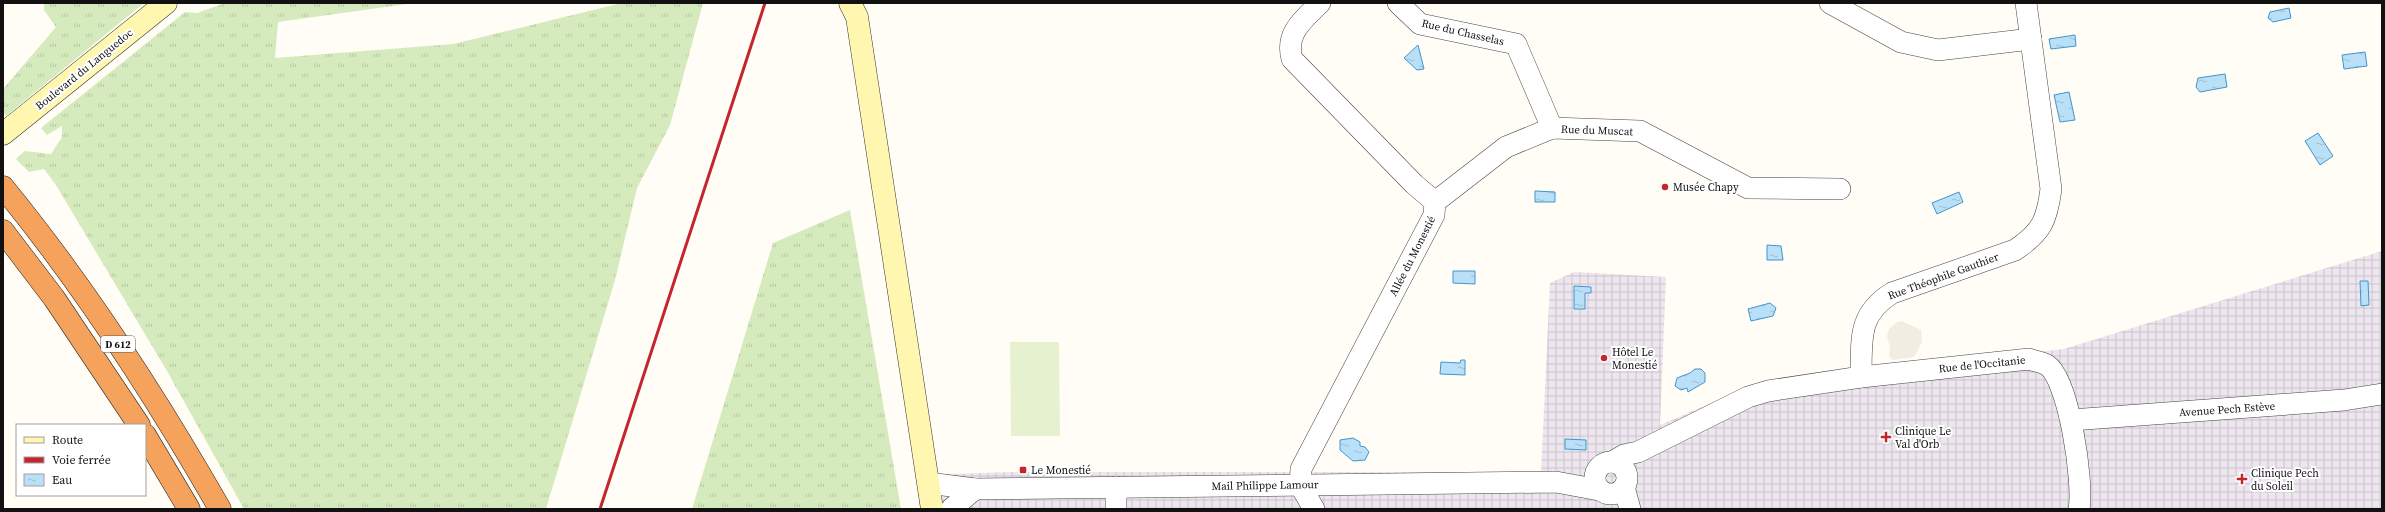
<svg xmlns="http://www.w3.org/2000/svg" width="2385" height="512" font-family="'Source Serif 4',serif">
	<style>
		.industrial { fill: url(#industrial-grid) }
		.grass { fill: url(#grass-tufts) }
		.pitch { fill: #e6f2cf }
		.plaza { fill: #f1ede2 }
		.water { fill: url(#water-ripples); stroke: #3f96cf }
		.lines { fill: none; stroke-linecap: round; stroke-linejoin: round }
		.street-casing { stroke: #444; stroke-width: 22 }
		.secondary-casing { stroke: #333; stroke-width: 23 }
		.highway-casing { stroke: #222; stroke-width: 23 }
		.street { stroke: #fff; stroke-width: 21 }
		.secondary { stroke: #fff6b0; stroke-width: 22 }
		.highway { stroke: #f5a25d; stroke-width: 22 }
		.rail { stroke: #c4262e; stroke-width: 3 }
		.poi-dot { fill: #c4262e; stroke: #fff; stroke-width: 1.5 }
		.labels { text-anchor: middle; stroke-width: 4; stroke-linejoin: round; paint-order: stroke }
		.shield { fill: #fff; stroke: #585858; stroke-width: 1 }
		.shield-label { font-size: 10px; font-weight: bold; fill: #111 }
		.street-label { font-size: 11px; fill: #111; stroke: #fff }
		.poi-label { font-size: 11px; fill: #111; stroke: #fff; text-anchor: start }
	</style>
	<defs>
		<pattern id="industrial-grid" width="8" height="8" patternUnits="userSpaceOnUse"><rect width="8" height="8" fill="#eee6ef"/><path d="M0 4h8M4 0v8" fill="none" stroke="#cbc4cc"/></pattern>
		<pattern id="grass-tufts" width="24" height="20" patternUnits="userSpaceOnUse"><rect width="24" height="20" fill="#d5ebbd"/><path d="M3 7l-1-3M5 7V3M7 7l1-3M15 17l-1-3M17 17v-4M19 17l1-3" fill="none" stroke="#b6c8a1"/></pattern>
		<pattern id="water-ripples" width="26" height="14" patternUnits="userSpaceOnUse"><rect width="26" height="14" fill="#b9e0f7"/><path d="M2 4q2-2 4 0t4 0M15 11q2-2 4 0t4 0" fill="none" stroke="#9ebfd3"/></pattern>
	</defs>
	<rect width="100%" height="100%" fill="#fffdf5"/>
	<path class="industrial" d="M 2382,251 L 2382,509 L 920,509 L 917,475 L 1011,472 L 1541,472 L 1550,283 L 1574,272 L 1666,277 L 1660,425 L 1760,382 L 2064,349 Z"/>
	<g class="grass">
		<path d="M 44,3 L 144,3 L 6,116 L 3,111 L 3,89 L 56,27 L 44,10 Z"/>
		<path d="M 225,3 L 414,3 L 278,22 L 275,58 L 453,44 L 622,3 L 703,3 L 670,125 L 637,188 L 615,280 L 546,509 L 244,509 L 167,371 L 56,185 L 44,169 L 29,172 L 16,159 L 25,151 L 51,154 L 62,137 L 62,126 L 47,135 L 41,128 L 185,12 L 197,13 Z"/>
		<path d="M 850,210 L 901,509 L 692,509 L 773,243 Z"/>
	</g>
	<path class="pitch" d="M 1010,342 L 1059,342 L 1060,436 L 1011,436 Z"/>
	<path class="plaza" d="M 1902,321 L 1921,330 L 1922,342 L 1914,357 L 1893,360 L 1889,356 L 1890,348 L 1887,336 L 1889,329 L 1897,322 Z"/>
	<g class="water">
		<path d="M 2289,8 L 2291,18 L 2273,22 L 2268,18 L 2270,12 Z"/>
		<path d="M 2075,35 L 2076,46 L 2051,49 L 2049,39 Z"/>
		<path d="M 1418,45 L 1424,69 L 1417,70 L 1404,58 Z"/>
		<path d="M 2365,52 L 2367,66 L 2344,69 L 2342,55 Z"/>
		<path d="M 2225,74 L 2227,87 L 2200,92 L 2196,87 L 2198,78 Z"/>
		<path d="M 2069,92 L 2075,120 L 2060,122 L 2054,95 Z"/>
		<path d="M 2318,133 L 2333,156 L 2320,165 L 2305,141 Z"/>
		<path d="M 1535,191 L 1555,192 L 1555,202 L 1535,202 Z"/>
		<path d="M 1959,192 L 1963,202 L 1937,214 L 1932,203 Z"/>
		<path d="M 1767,245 L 1781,246 L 1783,260 L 1767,260 Z"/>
		<path d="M 1453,271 L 1475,271 L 1475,284 L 1453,283 Z"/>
		<path d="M 2360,281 L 2368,281 L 2369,305 L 2361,306 Z"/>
		<path d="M 1574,286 L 1591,287 L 1591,293 L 1585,293 L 1585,309 L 1574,309 Z"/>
		<path d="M 1770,303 L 1776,308 L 1773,316 L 1751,321 L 1748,309 Z"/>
		<path d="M 1461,360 L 1465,360 L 1465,375 L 1440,374 L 1441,362 L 1460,363 Z"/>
		<path d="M 1695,369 L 1701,369 L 1705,373 L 1705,382 L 1688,392 L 1687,388 L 1681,390 L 1675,386 L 1677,378 L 1690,373 Z"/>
		<path d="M 1353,438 L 1360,442 L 1360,446 L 1365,447 L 1369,452 L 1365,460 L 1353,461 L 1340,450 L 1340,440 Z"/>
		<path d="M 1565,439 L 1586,440 L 1586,450 L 1565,449 Z"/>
	</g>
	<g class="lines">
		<defs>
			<g id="street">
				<path d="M 1398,3 L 1420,24 L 1516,44 L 1552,128"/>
				<path d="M 1830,3 L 1901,42 L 1938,50 L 2031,39"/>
				<path d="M 1435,202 L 1506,147 L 1552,128 L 1640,131 L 1748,188 L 1840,189"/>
				<path d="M 1861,377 C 1862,340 1857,315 1892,293 L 2015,250 C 2042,232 2047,220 2051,189 L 2026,3"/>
				<path d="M 2071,420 L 2344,400 L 2382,394"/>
				<circle cx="1611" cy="478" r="16"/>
				<path d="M 1612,462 L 1624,455 L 1638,452 L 1748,397 L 1768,391 L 1861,377 L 2029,359 C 2034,361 2042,362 2047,365 C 2069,379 2084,484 2079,509"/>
				<path d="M 928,483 L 975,489 L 1556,482 L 1599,490"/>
				<path d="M 1116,487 L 1116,509"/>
				<path d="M 1624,487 L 1630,509"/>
				<path d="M 951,509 L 975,489"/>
				<path d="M 1314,509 L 1300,485 L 1301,469 L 1434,215 L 1435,202 L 1414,184 L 1292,59 C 1285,33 1303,20 1320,3"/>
			</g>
			<g id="secondary">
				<path d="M 850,3 L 857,17 L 932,509"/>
				<path d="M 3,134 L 166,3"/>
			</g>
			<g id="highway">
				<path d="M 3,187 C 85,287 156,397 220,509"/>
				<path d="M 3,231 L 54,298 L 139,425"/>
				<path d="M 145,435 L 189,509"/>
			</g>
		</defs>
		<use href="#street" class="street-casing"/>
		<use href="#secondary" class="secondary-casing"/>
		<use href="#highway" class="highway-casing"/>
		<use href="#street" class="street"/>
		<use href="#secondary" class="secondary"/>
		<use href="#highway" class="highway"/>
		<path class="rail" d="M 600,509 L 765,3"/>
	</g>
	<g class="poi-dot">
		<circle cx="1665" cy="187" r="4"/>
		<circle cx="1604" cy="358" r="4"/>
		<path d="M1884 431h4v4h4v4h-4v4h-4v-4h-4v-4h4z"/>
		<rect x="1019" y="466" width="8" height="8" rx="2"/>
		<path d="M2240 473h4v4h4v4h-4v4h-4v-4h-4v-4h4z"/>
	</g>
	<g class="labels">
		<rect class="shield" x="101" y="336" width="34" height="16" rx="3"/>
		<g class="shield-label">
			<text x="118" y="348">D 612</text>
		</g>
		<g class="street-label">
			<text transform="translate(1463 32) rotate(13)" y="4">Rue du Chasselas</text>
			<text transform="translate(84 69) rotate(-39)" y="4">Boulevard du Languedoc</text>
			<text transform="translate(1597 130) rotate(2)" y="4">Rue du Muscat</text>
			<text transform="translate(1412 256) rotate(-63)" y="4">Allée du Monestié</text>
			<text transform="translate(1943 276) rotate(-20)" y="4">Rue Théophile Gauthier</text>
			<text transform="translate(1982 364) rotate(-6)" y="4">Rue de l'Occitanie</text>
			<text transform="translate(2227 409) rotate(-4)" y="4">Avenue Pech Estève</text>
			<text transform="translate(1265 485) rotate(-1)" y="4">Mail Philippe Lamour</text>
		</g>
		<g class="poi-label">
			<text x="1673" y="191">Musée Chapy</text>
			<text x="1612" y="356">Hôtel Le<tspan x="1612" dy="13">Monestié</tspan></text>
			<text x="1895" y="435">Clinique Le<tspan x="1895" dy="13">Val d'Orb</tspan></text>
			<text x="1031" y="474">Le Monestié</text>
			<text x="2251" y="477">Clinique Pech<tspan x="2251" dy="13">du Soleil</tspan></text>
		</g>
	</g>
	<rect width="2385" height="512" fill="none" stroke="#111111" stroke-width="8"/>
	<rect x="16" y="424" width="130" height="72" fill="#ffffff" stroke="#a0a0a0"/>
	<rect x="24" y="437" width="20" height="6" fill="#fff6b0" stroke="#a0a0a0"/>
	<text x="52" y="444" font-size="12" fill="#111111">Route</text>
	<rect x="24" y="457" width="20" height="6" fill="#c4262e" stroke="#a0a0a0"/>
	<text x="52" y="464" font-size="12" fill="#111111">Voie ferrée</text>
	<rect x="24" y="474" width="20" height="12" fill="url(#water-ripples)" stroke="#a0a0a0"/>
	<text x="52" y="484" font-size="12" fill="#111111">Eau</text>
</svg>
